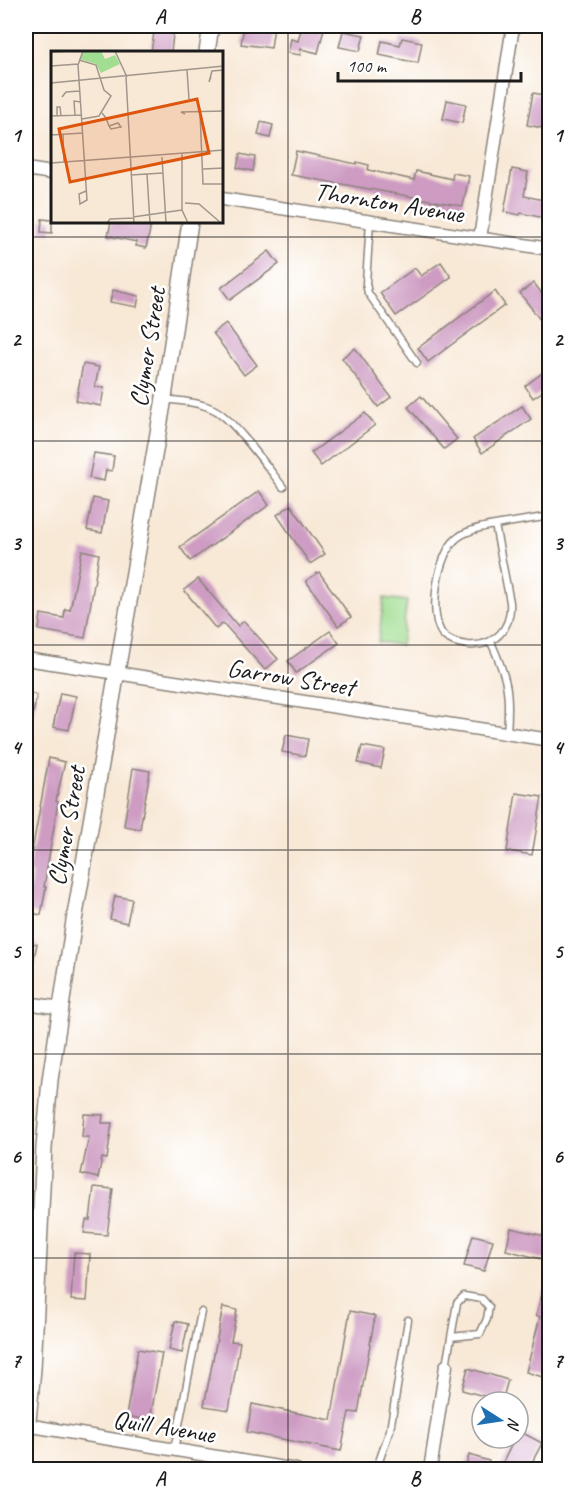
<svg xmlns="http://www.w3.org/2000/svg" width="575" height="1495" font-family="Caveat,sans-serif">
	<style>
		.green { fill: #a1de92; stroke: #5e7d57; stroke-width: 1.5 }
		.building { fill: #ce9bc3 }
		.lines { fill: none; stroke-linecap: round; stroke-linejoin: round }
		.service-casing { stroke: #8a8279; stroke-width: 9 }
		.minor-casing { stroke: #8a8279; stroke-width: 15 }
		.tertiary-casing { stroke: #8a8279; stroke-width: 18 }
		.service { stroke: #fff; stroke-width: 6 }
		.minor { stroke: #fff; stroke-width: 12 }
		.tertiary { stroke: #fff; stroke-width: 15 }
		.grid { fill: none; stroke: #1c1c1c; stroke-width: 1.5; stroke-opacity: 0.55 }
		.labels { text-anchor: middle; stroke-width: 5; stroke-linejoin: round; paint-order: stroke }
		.street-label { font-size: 26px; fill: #1c1c1c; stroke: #fff }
		.inset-road { fill: none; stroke: #a0968c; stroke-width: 1.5 }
		.view { fill: #de560d; fill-opacity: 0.15; stroke: #de560d; stroke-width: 3 }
		.inset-edge { fill: none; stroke: #1c1c1c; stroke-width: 3 }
		.neatline { fill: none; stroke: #1c1c1c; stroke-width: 2 }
		.grid-label { font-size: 20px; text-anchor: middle; font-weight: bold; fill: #1c1c1c }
	</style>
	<rect width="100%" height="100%" fill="#fff"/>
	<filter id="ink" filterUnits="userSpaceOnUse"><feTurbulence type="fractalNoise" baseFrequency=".0167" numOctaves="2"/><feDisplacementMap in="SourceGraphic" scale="12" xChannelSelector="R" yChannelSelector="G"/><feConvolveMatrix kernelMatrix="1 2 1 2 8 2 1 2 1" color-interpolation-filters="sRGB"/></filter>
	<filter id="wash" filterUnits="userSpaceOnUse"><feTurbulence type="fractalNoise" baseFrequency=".008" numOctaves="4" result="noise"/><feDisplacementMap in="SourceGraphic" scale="24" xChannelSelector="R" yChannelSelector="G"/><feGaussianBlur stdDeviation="1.35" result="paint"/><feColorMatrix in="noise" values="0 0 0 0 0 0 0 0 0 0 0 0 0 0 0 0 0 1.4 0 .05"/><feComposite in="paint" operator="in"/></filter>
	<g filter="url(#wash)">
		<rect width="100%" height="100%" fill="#f8e8d6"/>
		<path class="green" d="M 384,598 L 407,601 L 401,645 L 378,642 Z"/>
		<g id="blocks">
			<g class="building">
				<path d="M 155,26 L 174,26 L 171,52 L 151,52 Z"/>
				<path d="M 244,26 L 274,26 L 271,48 L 241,44 Z"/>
				<path d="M 302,26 L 324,29 L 318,53 L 301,49 L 300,55 L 288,53 L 291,39 L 298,41 Z"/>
				<path d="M 343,31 L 364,35 L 360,51 L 339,47 Z"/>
				<path d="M 402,38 L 422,42 L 418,63 L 379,55 L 382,41 L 400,45 Z"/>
				<path d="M 533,93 L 549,96 L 543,128 L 527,125 Z"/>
				<path d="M 447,100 L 466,104 L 462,123 L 443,119 Z"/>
				<path d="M 261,122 L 273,125 L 270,138 L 258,135 Z"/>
				<path d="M 296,151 L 356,164 L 357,162 L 369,165 L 368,170 L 414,180 L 416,171 L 452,179 L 453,173 L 469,176 L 463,206 L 291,175 Z"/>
				<path d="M 240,154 L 255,157 L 253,171 L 237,168 Z"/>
				<path d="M 512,169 L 528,172 L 524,196 L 549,201 L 549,219 L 521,213 L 520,215 L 504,212 Z"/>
				<path d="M 42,219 L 52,220 L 52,233 L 41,232 Z"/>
				<path d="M 111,222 L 135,222 L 151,225 L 146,248 L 136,246 L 137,242 L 108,236 Z"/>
				<path d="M 269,251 L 279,264 L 230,300 L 221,288 Z"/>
				<path d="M 441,262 L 451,277 L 396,316 L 380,293 L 415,268 L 421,276 Z"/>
				<path d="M 534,283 L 549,303 L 549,332 L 520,293 Z"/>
				<path d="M 113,290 L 139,296 L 137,307 L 110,302 Z"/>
				<path d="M 495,291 L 505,305 L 428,362 L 418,348 Z"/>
				<path d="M 226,323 L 257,365 L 244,375 L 213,333 Z"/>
				<path d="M 355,348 L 391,397 L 378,407 L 342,358 Z"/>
				<path d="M 83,364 L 99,367 L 95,387 L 104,388 L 101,406 L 76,401 Z"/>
				<path d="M 549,368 L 549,387 L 533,398 L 525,386 Z"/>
				<path d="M 421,396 L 457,439 L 444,449 L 408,407 Z"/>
				<path d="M 522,406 L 531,419 L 482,453 L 473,439 Z"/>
				<path d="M 365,413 L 375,425 L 321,466 L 311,453 Z"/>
				<path d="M 94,453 L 114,456 L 112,471 L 106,470 L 104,481 L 89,478 Z"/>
				<path d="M 259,491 L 269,505 L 190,561 L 180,547 Z"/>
				<path d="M 93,498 L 108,501 L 102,533 L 87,530 Z"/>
				<path d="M 291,505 L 325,554 L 310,564 L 277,515 Z"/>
				<path d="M 82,550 L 99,554 L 85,638 L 39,630 L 41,614 L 64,618 L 65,609 L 70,610 Z"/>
				<path d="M 319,572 L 351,617 L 338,626 L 306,581 Z"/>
				<path d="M 198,579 L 238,626 L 244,621 L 278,659 L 265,670 L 223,623 L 216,629 L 184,590 Z"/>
				<path d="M 330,631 L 339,643 L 296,673 L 288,661 Z"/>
				<path d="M 26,692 L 37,695 L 30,728 L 26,728 Z"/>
				<path d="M 60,693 L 76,696 L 69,730 L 53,727 Z"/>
				<path d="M 286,735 L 308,739 L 305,756 L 282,752 Z"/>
				<path d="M 362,746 L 385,750 L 381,768 L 358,763 Z"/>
				<path d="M 49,758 L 65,762 L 56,801 L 58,802 L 44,887 L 46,887 L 41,915 L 26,912 L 26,898 L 28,898 L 32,873 L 28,873 Z"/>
				<path d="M 133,768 L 150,771 L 140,829 L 124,826 Z"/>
				<path d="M 516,793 L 542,797 L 532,855 L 507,851 Z"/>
				<path d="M 115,896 L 132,899 L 127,923 L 110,919 Z"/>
				<path d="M 26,942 L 37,944 L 30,976 L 26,975 Z"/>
				<path d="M 84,1114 L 103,1115 L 102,1123 L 112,1123 L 107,1159 L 102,1158 L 98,1178 L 81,1174 L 89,1137 L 82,1137 Z"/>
				<path d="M 94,1187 L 113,1189 L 107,1235 L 84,1233 L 86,1220 L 90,1220 Z"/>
				<path d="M 511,1228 L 549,1237 L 549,1261 L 506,1250 Z"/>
				<path d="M 473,1235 L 493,1240 L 484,1271 L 464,1266 Z"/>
				<path d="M 74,1253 L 90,1254 L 87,1301 L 71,1300 Z"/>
				<path d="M 547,1277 L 549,1277 L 549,1364 L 546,1378 L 526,1372 L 540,1317 L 536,1315 Z"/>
				<path d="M 223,1307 L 237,1310 L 231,1341 L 240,1342 L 229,1410 L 204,1406 Z"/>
				<path d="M 350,1311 L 375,1316 L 358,1413 L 349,1412 L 341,1451 L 247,1432 L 252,1404 L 331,1420 Z"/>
				<path d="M 175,1321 L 188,1324 L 182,1353 L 169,1350 Z"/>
				<path d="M 138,1349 L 162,1353 L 150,1420 L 126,1416 Z"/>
				<path d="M 468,1368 L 508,1380 L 502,1401 L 462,1390 Z"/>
				<path d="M 519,1431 L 542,1443 L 528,1470 L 499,1470 L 515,1438 L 518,1438 Z"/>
				<path d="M 469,1455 L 489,1461 L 486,1470 L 465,1470 Z"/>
			</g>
		</g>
	</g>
	<g filter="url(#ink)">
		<use href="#blocks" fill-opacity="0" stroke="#8a8279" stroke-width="1.5"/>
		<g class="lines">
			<defs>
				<g id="service">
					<path d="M 370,222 L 366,283 L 368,293 L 417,363"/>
					<path d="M 164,399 C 180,401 200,402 215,410 C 233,419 269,469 283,487"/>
					<path d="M 495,525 L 510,602 C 512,628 495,647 468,645 C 459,644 450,642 443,635 C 427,616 438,554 456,539 C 466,530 482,527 495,525 L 550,516"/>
					<path d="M 491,642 C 508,680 510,692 507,733"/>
					<path d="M 446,1366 L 457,1303 L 464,1296 L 482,1299 L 489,1307 L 487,1319 L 480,1334 L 451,1337"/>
					<path d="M 174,1450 L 201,1312"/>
					<path d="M 376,1470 L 390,1430 L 408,1320"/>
				</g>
				<g id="minor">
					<path d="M 26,169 L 52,173"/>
					<path d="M 222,199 L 550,249"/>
					<path d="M 480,238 L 513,26"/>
					<path d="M 26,659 L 550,740"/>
					<path d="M 26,1003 L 61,1008"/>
					<path d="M 26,1218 L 41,1220"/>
					<path d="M 26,1425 L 296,1470"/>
					<path d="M 430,1470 L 446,1366"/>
				</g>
				<g id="tertiary">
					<path d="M 207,52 L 211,26"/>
					<path d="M 26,1442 L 33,1369 L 44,1148 L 50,1080 L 74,921 L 163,404 L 190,222"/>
				</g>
			</defs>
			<use href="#service" class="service-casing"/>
			<use href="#minor" class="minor-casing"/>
			<use href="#tertiary" class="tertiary-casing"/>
			<use href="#service" class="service"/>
			<use href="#minor" class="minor"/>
			<use href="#tertiary" class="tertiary"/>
		</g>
	</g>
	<path class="grid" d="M 288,26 L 288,1470M 26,237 L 550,237M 26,441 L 550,441M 26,645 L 550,645M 26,850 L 550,850M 26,1054 L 550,1054M 26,1258 L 550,1258"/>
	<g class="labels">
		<g class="street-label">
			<text transform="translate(389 202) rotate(9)" y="9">Thornton Avenue</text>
			<text transform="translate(147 347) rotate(-81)" y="9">Clymer Street</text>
			<text transform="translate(291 677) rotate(9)" y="9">Garrow Street</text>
			<text transform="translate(66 826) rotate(-80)" y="9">Clymer Street</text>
			<text transform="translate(164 1426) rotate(9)" y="9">Quill Avenue</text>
		</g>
	</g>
	<g transform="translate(51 51)">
		<rect width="172" height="172" fill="#f8e8d6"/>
		<path d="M 33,0 L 50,0 L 54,8 L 64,4 L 69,13 L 50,22 L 45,13 L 29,8 Z" fill="#a1de92"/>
		<path class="inset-road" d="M 32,0 L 27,14 L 36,149 L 29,153 L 28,143 L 35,140M 64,0 L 76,26M 0,1 L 20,0M 28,9 L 45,14 L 53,39 L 60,45 L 48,65 L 31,68M 0,15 L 27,13M 136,19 L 138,48M 75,26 L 83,172M 160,26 L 158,31 L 161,20 L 173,19M 0,32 L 173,15M 11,46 L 15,41 L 29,40M 51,62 L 55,67 L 58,75 L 60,78 L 70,76 L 67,72 L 58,75M 149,62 L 152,133 L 173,133M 134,63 L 130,61 L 173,60M 24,64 L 23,50 L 30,51M 0,65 L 31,64M 6,65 L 6,56 L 9,56 L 10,65M 12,83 L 13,111M 0,84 L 32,82M 131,103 L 131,159 L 137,172M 111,106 L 115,172M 0,112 L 173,99M 152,118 L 173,117M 96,123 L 99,172M 80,124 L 112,122M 134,152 L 148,153 L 170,172M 82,166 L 131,159M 56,172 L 59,168 L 82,167"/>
		<path class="view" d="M 146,48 L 158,102 L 19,131 L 8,78 Z"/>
		<rect width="172" height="172" class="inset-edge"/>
	</g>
	<rect width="575" height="1495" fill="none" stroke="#fff" stroke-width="66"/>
	<g transform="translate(500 1420) rotate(102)"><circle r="28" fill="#ffffff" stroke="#a4a4a4" stroke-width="1.5"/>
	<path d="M0-4.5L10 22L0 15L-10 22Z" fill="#1f6fb2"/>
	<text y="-9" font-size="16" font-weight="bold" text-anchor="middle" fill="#1c1c1c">N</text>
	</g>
	<path d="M338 72v9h183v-9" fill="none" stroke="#1c1c1c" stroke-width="3"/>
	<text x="347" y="72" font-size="18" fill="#1c1c1c" stroke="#ffffff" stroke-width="4.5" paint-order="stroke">100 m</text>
	<rect x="33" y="33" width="509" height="1429" class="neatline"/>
	<g class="grid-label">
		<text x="160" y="23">A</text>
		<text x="415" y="23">B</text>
		<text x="16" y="142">1</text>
		<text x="558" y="142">1</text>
		<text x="16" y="346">2</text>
		<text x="558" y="346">2</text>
		<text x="16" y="550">3</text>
		<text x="558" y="550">3</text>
		<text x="16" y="754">4</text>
		<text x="558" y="754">4</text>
		<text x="16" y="958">5</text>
		<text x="558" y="958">5</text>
		<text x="16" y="1163">6</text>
		<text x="558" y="1163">6</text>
		<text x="16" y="1367">7</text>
		<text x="558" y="1367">7</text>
		<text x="160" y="1485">A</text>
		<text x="415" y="1485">B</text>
	</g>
</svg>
